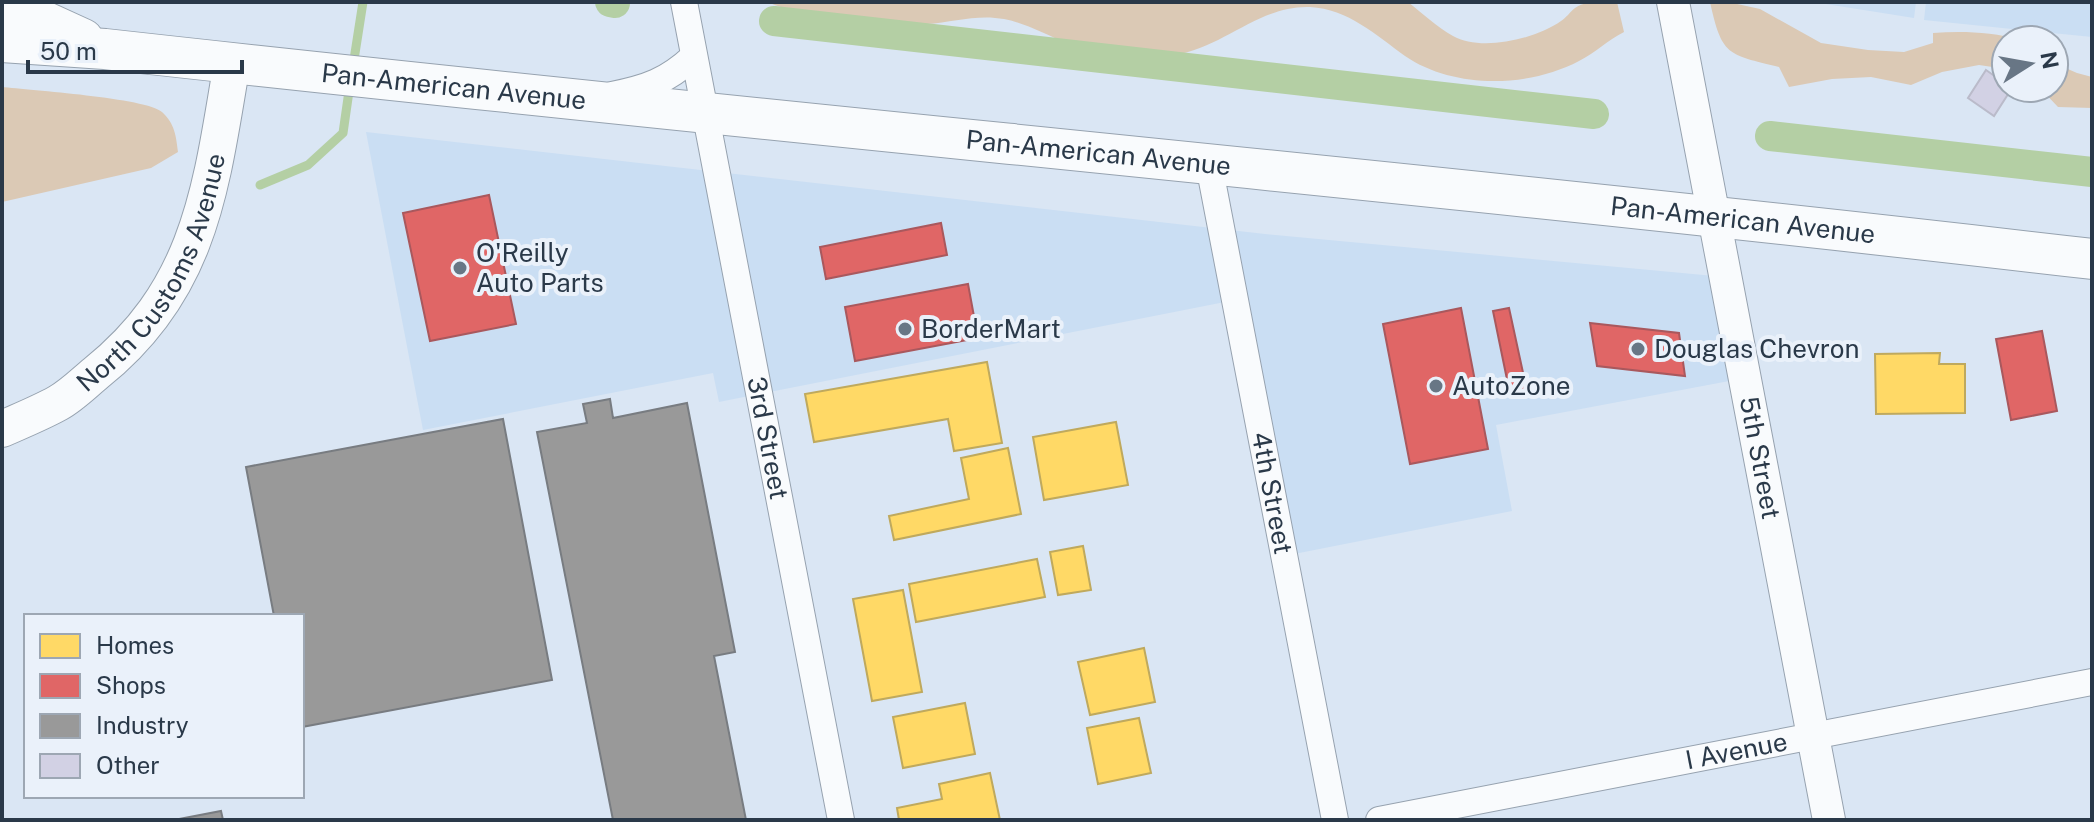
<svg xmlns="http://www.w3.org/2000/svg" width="2094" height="822" font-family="'Public Sans',sans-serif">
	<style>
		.built { fill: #cadef3 }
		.green { fill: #dbc9b5 }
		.homes { fill: #ffd966; stroke: #bfa95d; stroke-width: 2 }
		.shops { fill: #e06666; stroke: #a9585d; stroke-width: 2 }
		.industry { fill: #999; stroke: #787c81; stroke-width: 2 }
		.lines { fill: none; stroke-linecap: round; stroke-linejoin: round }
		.stream { stroke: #b4cfa4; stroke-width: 9 }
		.canal { stroke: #b4cfa4; stroke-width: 30 }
		.building { fill: #d2d1e4; stroke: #babbca; stroke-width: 2 }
		.minor-casing { stroke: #96a2af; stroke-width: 28 }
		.tertiary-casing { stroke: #96a2af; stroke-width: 34 }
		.secondary-casing { stroke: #96a2af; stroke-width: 38 }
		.primary-casing { stroke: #96a2af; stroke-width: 42 }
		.minor { stroke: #f9fbfd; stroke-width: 26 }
		.tertiary { stroke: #f9fbfd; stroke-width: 32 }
		.secondary { stroke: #f9fbfd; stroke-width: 36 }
		.primary { stroke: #f9fbfd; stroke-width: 40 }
		.poi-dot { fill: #687685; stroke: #eaf1fa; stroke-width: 3 }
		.labels { text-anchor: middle; stroke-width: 8; stroke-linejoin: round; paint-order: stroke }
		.street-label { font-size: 26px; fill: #2a3949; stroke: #eaf1fa }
		.poi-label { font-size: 26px; fill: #2a3949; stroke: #eaf1fa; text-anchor: start }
	</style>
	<rect width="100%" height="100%" fill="#dae6f4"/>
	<g class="built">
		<path d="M 1813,2 L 1916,2 L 1914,18 Z"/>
		<path d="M 1926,2 L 2092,2 L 2092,37 L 1924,20 Z"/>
		<path d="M 366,132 L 1265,234 L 1725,277 L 1745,378 L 1496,425 L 1512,511 L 1284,556 L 1235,300 L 719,402 L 713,373 L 423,430 Z"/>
	</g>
	<g class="green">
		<path d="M 767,2 L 1408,2 C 1422,13 1437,27 1453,36 C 1481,52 1536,39 1561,21 C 1566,18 1570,12 1575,8 C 1586,0 1603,2 1617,2 L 1624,32 C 1608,40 1595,53 1579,61 C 1528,88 1453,89 1405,56 C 1376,35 1348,9 1310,7 C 1259,5 1223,48 1174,55 C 1139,60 1099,54 1067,43 C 1046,35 1025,23 1004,19 C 978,14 953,22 927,24 C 860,29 829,25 767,2 Z"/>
		<path d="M 1710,2 L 1728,2 L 1760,9 L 1821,43 L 1868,50 L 1904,52 L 1933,43 L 1933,33 C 1964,31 1991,32 2021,40 L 2006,40 L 2006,69 L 1979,65 L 1942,72 L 1911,85 L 1871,77 L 1832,79 L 1789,87 L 1779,67 C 1727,54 1722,56 1710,2 Z"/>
		<path d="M 2054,63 L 2077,73 L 2092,77 L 2092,108 L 2058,107 L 2040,88 L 2054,88 Z"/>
		<path d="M 2,87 C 29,90 147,98 162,112 C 175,124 176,136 178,152 L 151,168 L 2,202 Z"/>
	</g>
	<g class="homes">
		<path d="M 1940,353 L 1939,364 L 1965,364 L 1965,413 L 1876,414 L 1875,354 Z"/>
		<path d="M 987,362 L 1002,443 L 954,451 L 948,419 L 814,442 L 805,394 Z"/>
		<path d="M 1116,422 L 1128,485 L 1044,500 L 1033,437 Z"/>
		<path d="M 1008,448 L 1021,514 L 894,540 L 889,516 L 969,499 L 961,458 Z"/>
		<path d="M 1083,546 L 1091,590 L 1058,595 L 1050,552 Z"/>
		<path d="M 1037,559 L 1045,597 L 916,622 L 909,584 Z"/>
		<path d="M 903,590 L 922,692 L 872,701 L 853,599 Z"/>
		<path d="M 1144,648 L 1155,702 L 1090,715 L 1078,662 Z"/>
		<path d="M 965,703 L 975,754 L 903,768 L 893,717 Z"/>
		<path d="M 1139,718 L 1151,773 L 1098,784 L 1087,728 Z"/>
		<path d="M 990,773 L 1000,820 L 899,820 L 897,808 L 942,799 L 939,784 Z"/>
	</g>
	<g class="shops">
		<path d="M 489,195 L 516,324 L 430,341 L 403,213 Z"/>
		<path d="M 941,223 L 947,255 L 826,279 L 820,247 Z"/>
		<path d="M 968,284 L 978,338 L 855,361 L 845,307 Z"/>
		<path d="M 1461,308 L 1488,449 L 1410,464 L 1383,324 Z"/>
		<path d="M 1509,308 L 1527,391 L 1510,394 L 1493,311 Z"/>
		<path d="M 1590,323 L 1679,333 L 1685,376 L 1597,366 Z"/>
		<path d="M 2042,331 L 2057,411 L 2011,420 L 1996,339 Z"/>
	</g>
	<g class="industry">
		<path d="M 610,399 L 613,418 L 687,403 L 735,652 L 714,656 L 746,820 L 613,820 L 537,432 L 587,423 L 583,404 Z"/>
		<path d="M 503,419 L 552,680 L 302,727 L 302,616 L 274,616 L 246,467 Z"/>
		<path d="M 221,811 L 223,820 L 174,820 Z"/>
	</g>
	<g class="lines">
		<g class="stream">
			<path d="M 353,66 L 363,2"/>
			<path d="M 260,185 L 308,165 L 343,133 L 350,84"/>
		</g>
		<g class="canal">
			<path d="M 610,2 L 615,3"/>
			<path d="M 774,21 L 1594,114"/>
			<path d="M 1770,136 L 2092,172"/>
		</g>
	</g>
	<path class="building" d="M 1986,70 L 2006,84 L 2006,88 L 2012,88 L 1994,116 L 1968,98 Z"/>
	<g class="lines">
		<defs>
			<g id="minor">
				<path id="s1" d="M 684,2 L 841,820"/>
				<path d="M 612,95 C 647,88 667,81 693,57"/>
				<path id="s2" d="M 1209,165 L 1335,820"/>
				<path id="s3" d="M 1379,820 L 2092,682"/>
			</g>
			<g id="tertiary">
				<path id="s4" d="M 1673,2 L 1829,820"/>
			</g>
			<g id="secondary">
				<path id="s5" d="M 2,429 C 20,421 40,413 58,403 C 71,396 84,383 96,373 C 201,289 211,187 232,63"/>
			</g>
			<g id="primary">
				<path d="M 2,2 L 83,39"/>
				<path id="s6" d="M 2,42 L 105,49 C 767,123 1430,182 2092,259"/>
			</g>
		</defs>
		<use href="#minor" class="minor-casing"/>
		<use href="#tertiary" class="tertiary-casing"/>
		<use href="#secondary" class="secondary-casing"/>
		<use href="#primary" class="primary-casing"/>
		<use href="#minor" class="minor"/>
		<use href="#tertiary" class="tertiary"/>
		<use href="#secondary" class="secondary"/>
		<use href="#primary" class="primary"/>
	</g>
	<g class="poi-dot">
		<circle cx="460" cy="268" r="8"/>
		<circle cx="905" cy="329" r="8"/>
		<circle cx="1638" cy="349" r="8"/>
		<circle cx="1436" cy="386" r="8"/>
	</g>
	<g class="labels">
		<g class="street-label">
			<text dy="9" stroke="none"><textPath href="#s6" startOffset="454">Pan-American Avenue</textPath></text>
			<text dy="9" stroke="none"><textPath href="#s6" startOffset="1102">Pan-American Avenue</textPath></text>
			<text dy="9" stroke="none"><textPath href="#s6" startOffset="1750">Pan-American Avenue</textPath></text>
			<text dy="9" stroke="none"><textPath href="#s5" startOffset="228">North Customs Avenue</textPath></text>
			<text dy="9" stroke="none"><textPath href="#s1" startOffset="444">3rd Street</textPath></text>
			<text dy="9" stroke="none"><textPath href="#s4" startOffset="464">5th Street</textPath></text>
			<text dy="9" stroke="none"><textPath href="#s2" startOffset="334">4th Street</textPath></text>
			<text dy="9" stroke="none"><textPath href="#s3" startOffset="364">I Avenue</textPath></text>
		</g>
		<g class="poi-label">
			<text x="476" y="262">O'Reilly<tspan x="476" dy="30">Auto Parts</tspan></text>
			<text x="921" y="338">BorderMart</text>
			<text x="1654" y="358">Douglas Chevron</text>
			<text x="1452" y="395">AutoZone</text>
		</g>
	</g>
	<rect width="2094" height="822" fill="none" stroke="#2a3949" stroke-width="8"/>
	<rect x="24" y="614" width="280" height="184" fill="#eaf1fa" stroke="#9da7b3" stroke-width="2"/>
	<rect x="40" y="634" width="40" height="24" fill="#ffd966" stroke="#9da7b3" stroke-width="2"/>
	<text x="96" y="654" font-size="24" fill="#2a3949">Homes</text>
	<rect x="40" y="674" width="40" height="24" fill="#e06666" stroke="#9da7b3" stroke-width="2"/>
	<text x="96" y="694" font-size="24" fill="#2a3949">Shops</text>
	<rect x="40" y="714" width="40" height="24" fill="#999999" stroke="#9da7b3" stroke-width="2"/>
	<text x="96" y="734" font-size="24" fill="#2a3949">Industry</text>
	<rect x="40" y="754" width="40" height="24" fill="#d2d1e4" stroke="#9da7b3" stroke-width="2"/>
	<text x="96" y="774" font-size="24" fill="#2a3949">Other</text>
	<g transform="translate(2030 64) rotate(79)"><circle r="38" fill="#eaf1fa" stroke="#9da7b3" stroke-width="2"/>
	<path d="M0-6L14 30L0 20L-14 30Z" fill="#687685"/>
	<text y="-12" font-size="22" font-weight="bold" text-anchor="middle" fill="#2a3949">N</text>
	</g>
	<path d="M28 60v12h214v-12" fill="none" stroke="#2a3949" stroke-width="4"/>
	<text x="40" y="60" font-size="24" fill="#2a3949" stroke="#eaf1fa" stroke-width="6" paint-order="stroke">50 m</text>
</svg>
